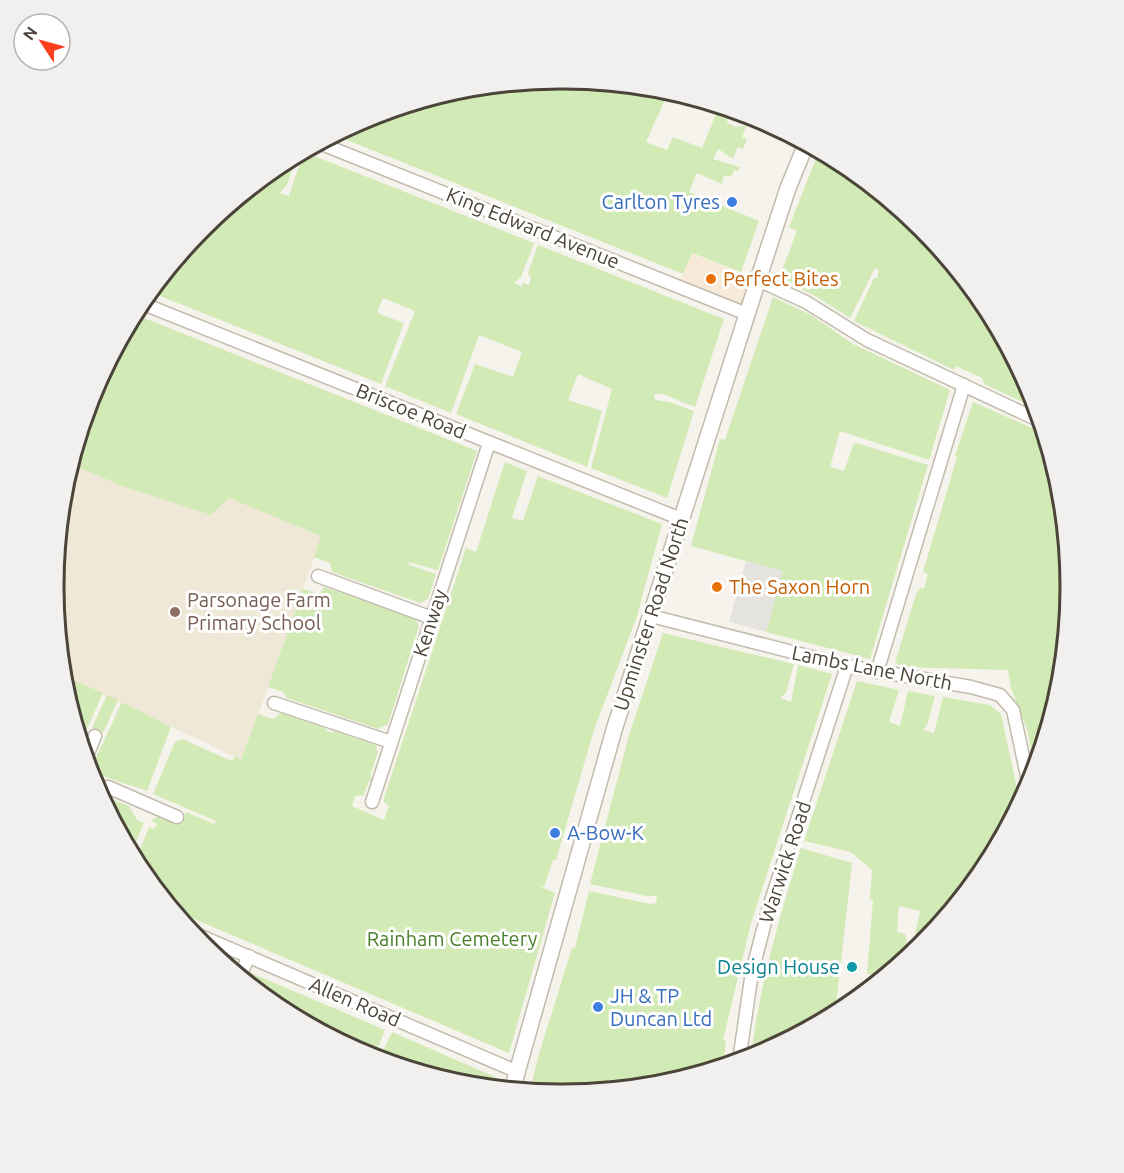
<svg xmlns="http://www.w3.org/2000/svg" width="1124" height="1173" font-family="Ubuntu,sans-serif">
	<style>
		.commercial { fill: #f7ead8 }
		.education { fill: #efe8d6 }
		.green { fill: #d2eab5 }
		.parking { fill: #e5e3e0 }
		.lines { fill: none; stroke-linecap: round; stroke-linejoin: round }
		.minor-casing { stroke: #c2bbae; stroke-width: 15 }
		.tertiary-casing { stroke: #c2bbae; stroke-width: 18 }
		.minor { stroke: #fff; stroke-width: 12 }
		.tertiary { stroke: #fff; stroke-width: 15 }
		.shop-dot { fill: #3f7fe0; stroke: #fff; stroke-width: 2 }
		.food-dot { fill: #e8710a; stroke: #fff; stroke-width: 2 }
		.education-dot { fill: #8d6e63; stroke: #fff; stroke-width: 2 }
		.culture-dot { fill: #0f9aa8; stroke: #fff; stroke-width: 2 }
		.labels { text-anchor: middle; stroke-width: 6; stroke-linejoin: round; paint-order: stroke }
		.shop-label { font-size: 20px; fill: #366cbe; stroke: #fff; text-anchor: start }
		.street-label { font-size: 20px; fill: #4b4439; stroke: #fff }
		.food-label { font-size: 20px; fill: #c56008; stroke: #fff; text-anchor: start }
		.education-label { font-size: 20px; fill: #785e54; stroke: #fff; text-anchor: start }
		.park-label { font-size: 20px; fill: #4a7f2a; stroke: #fff }
		.culture-label { font-size: 20px; fill: #0d838f; stroke: #fff; text-anchor: end }
		.rim { fill: none; stroke: #4b4439; stroke-width: 3 }
	</style>
	<rect width="100%" height="100%" fill="#f6f3ec"/>
	<path class="commercial" d="M 691,253 L 758,280 L 747,314 L 678,286 Z"/>
	<path class="education" d="M 71,464 L 122,486 L 211,515 L 229,498 L 322,536 L 242,760 L 63,676 L 54,587 L 64,487 Z"/>
	<g class="green">
		<path d="M 562,79 L 661,88 L 708,102 L 704,110 L 668,93 L 646,142 L 667,150 L 673,137 L 702,148 L 716,114 L 728,119 L 727,123 L 736,127 L 747,125 L 742,137 L 747,139 L 743,149 L 738,147 L 733,159 L 718,149 L 713,159 L 740,167 L 738,171 L 734,170 L 732,176 L 724,176 L 722,184 L 697,173 L 689,192 L 759,221 L 741,272 L 692,253 L 683,274 L 334,135 L 368,117 L 463,88 Z"/>
		<path d="M 819,151 C 885,186 939,243 983,303 C 1003,329 1016,363 1031,392 L 1036,408 L 984,384 L 982,378 L 956,366 L 954,370 L 854,321 L 874,278 L 879,278 L 877,276 L 879,270 L 875,268 L 850,318 L 817,297 L 779,278 L 797,231 L 789,227 Z"/>
		<path d="M 304,152 L 534,243 L 521,277 L 514,283 L 521,286 L 519,293 L 523,283 L 529,285 L 531,278 L 528,273 L 538,245 L 724,319 L 695,407 L 663,394 L 654,394 L 655,400 L 669,402 L 694,411 L 667,498 L 591,468 L 612,389 L 578,374 L 568,400 L 602,411 L 587,467 L 456,414 L 475,364 L 513,377 L 522,352 L 479,335 L 451,413 L 385,386 L 415,311 L 383,298 L 377,313 L 404,323 L 381,384 L 150,292 L 203,227 L 280,164 L 297,155 L 287,185 L 280,193 L 291,197 L 289,195 Z"/>
		<path d="M 773,297 L 811,315 L 853,344 L 950,390 L 929,460 L 840,431 L 830,467 L 844,471 L 853,445 L 856,443 L 928,465 L 870,659 L 766,632 L 782,571 L 691,546 L 720,439 L 725,440 Z"/>
		<path d="M 134,314 L 477,451 L 438,570 L 408,562 L 409,565 L 436,574 L 428,599 L 420,603 L 332,572 L 330,563 L 314,557 L 321,536 L 229,498 L 211,515 L 122,486 L 71,464 L 93,392 Z"/>
		<path d="M 973,402 L 1044,433 L 1060,488 L 1070,587 L 1060,686 L 1035,770 L 1027,729 L 1011,688 L 1008,670 L 905,667 L 895,663 L 916,594 L 920,588 L 924,589 L 928,574 L 923,572 L 957,457 L 955,456 Z"/>
		<path d="M 505,462 L 527,471 L 512,518 L 523,521 L 538,476 L 662,524 L 637,616 L 594,730 L 556,860 L 553,860 L 544,887 L 537,885 L 555,893 L 509,1053 L 173,910 L 139,868 L 132,855 L 137,857 L 149,827 L 154,829 L 157,824 L 152,821 L 154,818 L 161,817 L 180,825 L 186,812 L 214,824 L 216,821 L 153,794 L 175,742 L 182,739 L 232,761 L 235,756 L 241,760 L 258,714 L 273,719 L 281,713 L 327,729 L 326,731 L 333,733 L 334,731 L 375,745 L 378,752 L 370,776 L 378,781 L 369,781 L 364,795 L 355,796 L 352,806 L 384,820 L 389,806 L 384,802 L 384,798 L 466,548 L 476,552 Z"/>
		<path d="M 324,587 L 415,618 L 419,626 L 388,724 L 378,729 L 287,698 L 283,692 L 268,687 L 303,589 L 319,594 Z"/>
		<path d="M 663,633 L 794,664 L 786,693 L 780,698 L 791,702 L 798,665 L 832,674 L 751,923 L 723,1040 L 726,1041 L 723,1066 L 661,1085 L 562,1094 L 530,1091 L 538,1057 L 572,948 L 575,948 L 589,891 L 650,904 L 656,903 L 657,896 L 647,896 L 590,884 L 629,735 Z"/>
		<path d="M 63,676 L 103,693 L 81,742 L 64,685 Z"/>
		<path d="M 857,681 L 899,690 L 889,722 L 900,726 L 908,691 L 935,696 L 927,725 L 923,730 L 934,733 L 943,697 L 990,705 L 1001,714 L 1020,802 L 984,869 L 921,946 L 911,954 L 920,911 L 899,906 L 897,932 L 905,934 C 913,957 893,969 878,981 L 878,976 L 867,974 L 873,900 L 870,899 L 872,870 L 851,852 L 804,841 Z"/>
		<path d="M 107,695 L 118,700 L 103,733 L 92,728 Z"/>
		<path d="M 122,702 L 171,727 L 147,791 C 135,786 99,777 93,770 L 94,762 Z"/>
		<path d="M 100,795 L 129,806 L 137,820 L 144,823 L 131,853 Z"/>
		<path d="M 801,848 L 852,863 L 836,1005 L 842,1007 L 842,1010 L 756,1056 L 751,1056 C 760,983 779,918 801,848 Z"/>
		<path d="M 249,972 L 385,1030 L 378,1047 L 384,1049 L 392,1032 L 500,1079 L 497,1088 C 405,1079 316,1038 245,980 Z"/>
	</g>
	<path class="parking" d="M 746,561 L 783,571 L 766,632 L 729,622 Z"/>
	<g class="lines">
		<defs>
			<g id="minor">
				<path d="M 319,143 L 747,314"/>
				<path d="M 758,280 L 806,302 L 867,340 L 1040,421"/>
				<path d="M 141,303 L 681,519"/>
				<path d="M 318,576 L 432,618"/>
				<path d="M 651,616 L 847,666 L 971,687 L 1000,695 L 1013,710 L 1029,785"/>
				<path d="M 877,672 L 964,385"/>
				<path d="M 274,703 L 391,742"/>
				<path d="M 86,758 L 95,736"/>
				<path d="M 97,789 L 108,787 L 177,817"/>
				<path d="M 372,802 L 489,443"/>
				<path d="M 191,932 L 518,1072"/>
				<path d="M 240,976 L 249,956"/>
				<path d="M 739,1061 L 752,972 L 769,907 L 847,666"/>
			</g>
			<path id="tertiary" d="M 512,1090 L 614,730 L 758,280 L 788,188 L 806,144"/>
		</defs>
		<use href="#minor" class="minor-casing"/>
		<use href="#tertiary" class="tertiary-casing"/>
		<use href="#minor" class="minor"/>
		<use href="#tertiary" class="tertiary"/>
	</g>
	<g class="shop-dot">
		<circle cx="732" cy="202" r="6"/>
		<circle cx="555" cy="833" r="6"/>
		<circle cx="598" cy="1007" r="6"/>
	</g>
	<g class="food-dot">
		<circle cx="711" cy="279" r="6"/>
		<circle cx="717" cy="587" r="6"/>
	</g>
	<circle class="education-dot" cx="175" cy="612" r="6"/>
	<circle class="culture-dot" cx="852" cy="967" r="6"/>
	<g class="labels">
		<g class="shop-label">
			<text x="720" y="209" text-anchor="end">Carlton Tyres</text>
			<text x="567" y="840">A-Bow-K</text>
			<text x="610" y="1003">JH &amp; TP<tspan x="610" dy="23">Duncan Ltd</tspan></text>
		</g>
		<g class="street-label">
			<text transform="translate(533 228) rotate(22)" y="7">King Edward Avenue</text>
			<text transform="translate(411 411) rotate(22)" y="7">Briscoe Road</text>
			<text transform="translate(651 614) rotate(-72)" y="7">Upminster Road North</text>
			<text transform="translate(430 623) rotate(-72)" y="7">Kenway</text>
			<text transform="translate(872 668) rotate(11)" y="7">Lambs Lane North</text>
			<text transform="translate(785 862) rotate(-72)" y="7">Warwick Road</text>
			<text transform="translate(355 1002) rotate(23)" y="7">Allen Road</text>
		</g>
		<g class="food-label">
			<text x="723" y="286">Perfect Bites</text>
			<text x="729" y="594">The Saxon Horn</text>
		</g>
		<g class="education-label">
			<text x="187" y="607">Parsonage Farm<tspan x="187" dy="23">Primary School</tspan></text>
		</g>
		<g class="park-label">
			<text x="452" y="946">Rainham Cemetery</text>
		</g>
		<g class="culture-label">
			<text x="840" y="974">Design House</text>
		</g>
	</g>
	<path d="M0 0H1124V1173H0ZM561 89H563A497 497 0 0 1 1060 586V587A497 497 0 0 1 563 1084H561A497 497 0 0 1 64 587V586A497 497 0 0 1 561 89Z" fill="#f1f0ef" fill-rule="evenodd"/>
	<path class="rim" d="M561 89H563A497 497 0 0 1 1060 586V587A497 497 0 0 1 563 1084H561A497 497 0 0 1 64 587V586A497 497 0 0 1 561 89Z"/>
	<g transform="translate(42 42) rotate(306)"><circle r="28" fill="#ffffff" stroke="#b7b4b0" stroke-width="1.5"/>
	<path d="M0-4.5L10 22L0 15L-10 22Z" fill="#fc3f1d"/>
	<text y="-9" font-size="16" font-weight="bold" text-anchor="middle" fill="#4b4439">N</text>
	</g>
</svg>
